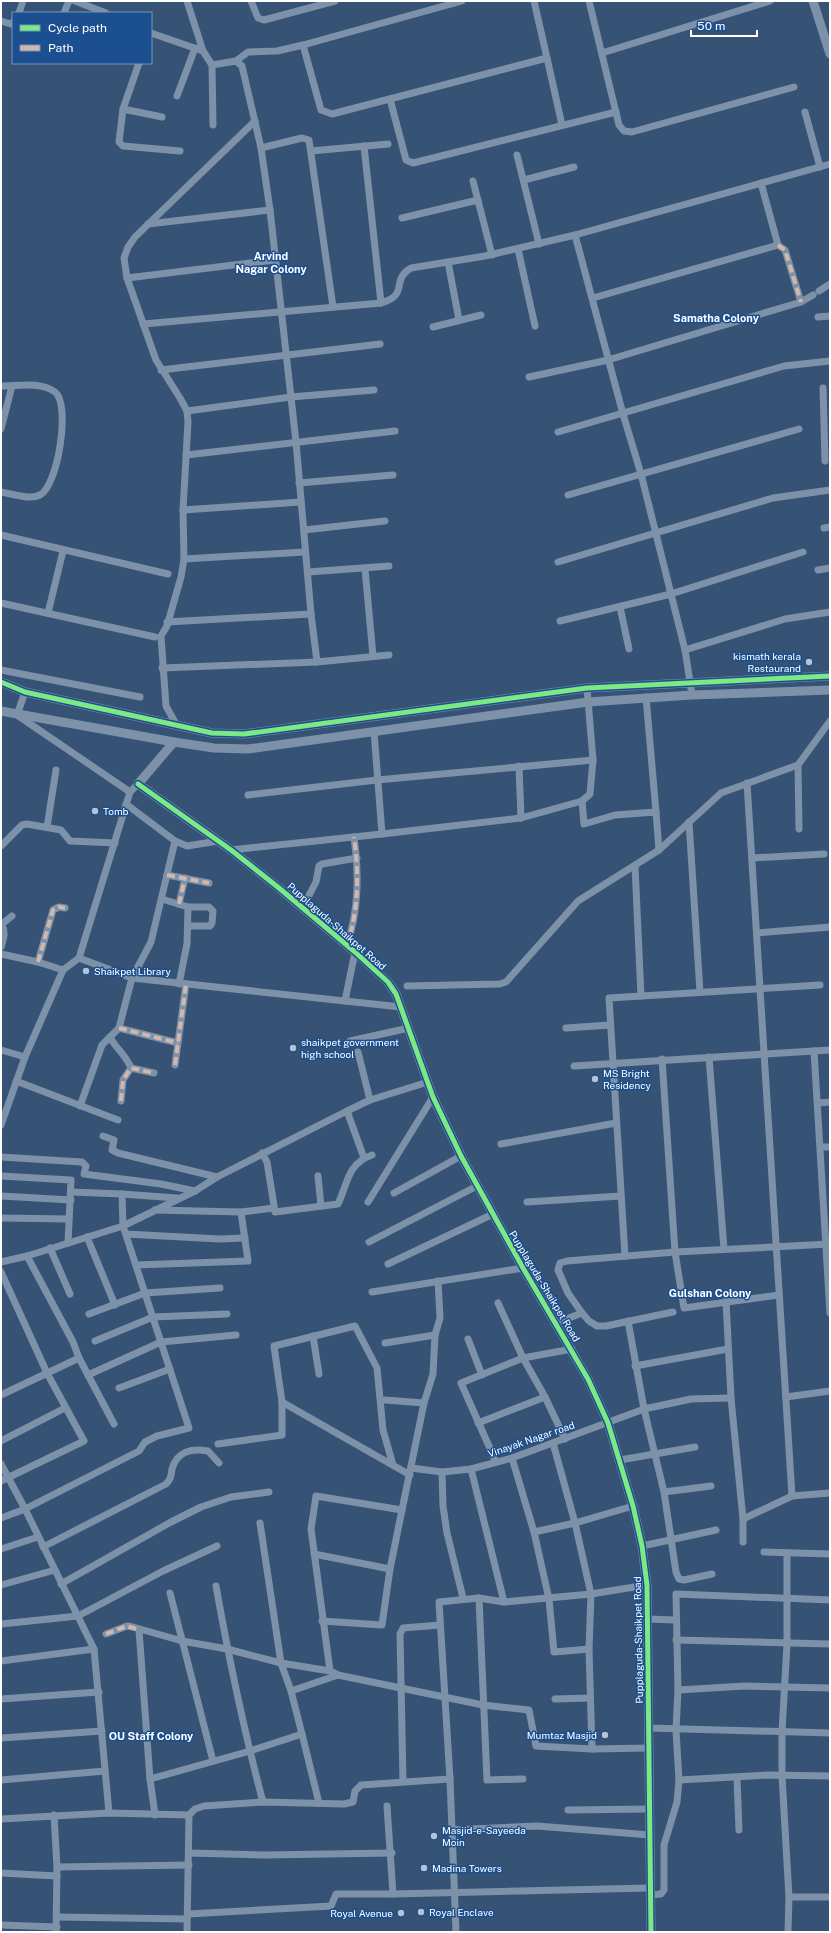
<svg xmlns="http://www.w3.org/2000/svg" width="831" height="1933" font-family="'Public Sans',sans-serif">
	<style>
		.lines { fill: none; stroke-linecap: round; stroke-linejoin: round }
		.minor { stroke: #7d92a8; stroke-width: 7 }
		.tertiary { stroke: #7d92a8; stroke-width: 9 }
		.quiet { stroke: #d1b7ad; stroke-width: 4; stroke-dasharray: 8 4; stroke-linecap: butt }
		.cycleway-casing { stroke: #1b4f8f; stroke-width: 8 }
		.cycleway { stroke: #7ce984; stroke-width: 5 }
		.poi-dot { fill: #b9c2ce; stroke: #1b4f8f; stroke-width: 1.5 }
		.labels { text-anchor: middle; stroke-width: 3; stroke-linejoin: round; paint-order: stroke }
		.poi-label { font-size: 10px; fill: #fff; stroke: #1b4f8f; text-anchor: start }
		.street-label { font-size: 10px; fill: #fff; stroke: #1b4f8f }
		.neighbourhood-label { font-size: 11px; font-weight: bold; fill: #fff; stroke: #1b4f8f }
	</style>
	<rect width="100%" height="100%" fill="#365274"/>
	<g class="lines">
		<g class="minor">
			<path d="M 75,1 L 106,13"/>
			<path d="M 187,1 L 203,51 L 212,65 L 213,125"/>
			<path d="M 251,1 L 258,18 L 264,20 L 335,1"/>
			<path d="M 534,1 L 547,58"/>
			<path d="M 589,1 L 619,125 L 624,131 L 632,132 L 794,87"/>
			<path d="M 19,13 L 23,1"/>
			<path d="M 64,13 L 69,1"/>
			<path d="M 1,21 L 11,24 L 13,22"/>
			<path d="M 151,33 L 203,51"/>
			<path d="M 303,45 L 321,110 L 332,114 L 547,58 L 562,125"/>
			<path d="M 602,53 L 770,1"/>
			<path d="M 236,61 L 248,52 L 277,51 L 303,45 L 462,1"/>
			<path d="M 139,63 L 123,109 L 119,142 L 123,146 L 180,151"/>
			<path d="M 212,65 L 236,61 L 242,66 L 261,148 L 270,210 L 296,442 L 311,614 L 317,662"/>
			<path d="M 177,96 L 195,48"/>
			<path d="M 390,99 L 405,156 L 406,160 L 413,163 L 616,112"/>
			<path d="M 123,109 L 162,117"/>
			<path d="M 805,112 L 820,167"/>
			<path d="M 364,146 L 381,303"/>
			<path d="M 261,148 L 302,138 L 309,140 L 333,307"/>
			<path d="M 311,151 L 388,144"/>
			<path d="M 517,155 L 539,244"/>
			<path d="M 524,180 L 574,167"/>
			<path d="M 473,181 L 492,255"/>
			<path d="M 761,183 L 778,245 L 785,250 L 801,302"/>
			<path d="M 402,218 L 478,200"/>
			<path d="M 148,224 L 270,210"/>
			<path d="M 575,235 L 623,414 L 641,474 L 685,650 L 692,695"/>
			<path d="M 518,249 L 535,326"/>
			<path d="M 448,262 L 459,320"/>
			<path d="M 127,278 L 275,260"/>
			<path d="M 819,291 L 830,284"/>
			<path d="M 593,298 L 778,245"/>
			<path d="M 818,317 L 830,316"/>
			<path d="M 143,324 L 381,303 C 410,295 390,280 411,268 L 485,256 L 575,235 L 830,164"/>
			<path d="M 433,327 L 481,315"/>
			<path d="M 161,370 L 380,344"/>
			<path d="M 529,377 L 608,360 L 801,302 L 813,295"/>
			<path d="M 1,386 C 18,386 40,381 55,392 C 71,404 58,486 40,495 C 30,500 12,494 1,492"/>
			<path d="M 823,388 L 825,461"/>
			<path d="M 187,411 L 291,397 L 374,390"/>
			<path d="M 1,429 L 12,386"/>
			<path d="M 558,432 L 784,366 L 830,361"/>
			<path d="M 186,455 L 395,431"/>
			<path d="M 299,483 L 393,475"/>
			<path d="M 568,495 L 799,429"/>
			<path d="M 183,510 L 301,502"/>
			<path d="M 824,528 L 830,527"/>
			<path d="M 304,530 L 385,521"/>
			<path d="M 1,535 L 168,574"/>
			<path d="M 184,559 L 305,552"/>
			<path d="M 558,562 L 773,498 L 830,490"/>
			<path d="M 365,569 L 373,656"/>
			<path d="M 818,570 L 830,568"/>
			<path d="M 308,572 L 389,566"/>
			<path d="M 1,603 L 155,637"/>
			<path d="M 620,607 L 629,649"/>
			<path d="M 48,613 L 63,551"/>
			<path d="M 560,621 L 671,594 L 803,552"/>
			<path d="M 167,622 L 311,614"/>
			<path d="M 685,650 L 785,619 L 830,612"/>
			<path d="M 162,668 L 317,662 L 389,655"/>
			<path d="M 1,670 L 140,697"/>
			<path d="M 25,692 L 17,715 L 130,792"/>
			<path d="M 646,697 L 656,812"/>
			<path d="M 176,724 L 166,706 L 161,636 L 167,626 L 181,577 L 184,559 L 183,510 L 188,422 L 187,411 L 180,398 L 156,360 L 127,278 L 124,258 L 128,247 L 135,237 L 255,121"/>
			<path d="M 374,731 L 382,834 L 521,818"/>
			<path d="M 798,765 L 799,829"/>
			<path d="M 519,766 L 521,818 L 582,801 L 590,794 L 593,760 L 587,688"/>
			<path d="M 747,783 L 792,1496"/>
			<path d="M 248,795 L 377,780 L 593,760"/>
			<path d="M 582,801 L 584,824 L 615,815 L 656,812 L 659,850"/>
			<path d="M 126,804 L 175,841 L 187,846 L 218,841"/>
			<path d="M 689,822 L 700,992"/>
			<path d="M 47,827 L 56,770"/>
			<path d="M 1,846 L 22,825 L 27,824 L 61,830 L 70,841 L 115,843"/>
			<path d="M 231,850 L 382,834"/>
			<path d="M 752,858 L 824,854"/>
			<path d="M 635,866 L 641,996"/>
			<path d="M 167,875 L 209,883"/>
			<path d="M 162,899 L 188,907 L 187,944 L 179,984"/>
			<path d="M 179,904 L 185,878"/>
			<path d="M 188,907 L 209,907 L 213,911 L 212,923 L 210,926 L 188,926"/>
			<path d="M 303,907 L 316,882 L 319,866 L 322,864 L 357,858"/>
			<path d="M 1,923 C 6,932 4,938 1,947"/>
			<path d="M 2,924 L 12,916"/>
			<path d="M 757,933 L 830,927"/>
			<path d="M 347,945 C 359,909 359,874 354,837"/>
			<path d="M 1,954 L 38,962 L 63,970"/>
			<path d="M 79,958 L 132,978 L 401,1007"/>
			<path d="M 38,962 L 53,910 L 59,907 L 65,908"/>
			<path d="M 407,986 L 500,984 L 506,982 L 578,901 L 659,850 L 721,793 L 798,765 L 830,721"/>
			<path d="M 345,1001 L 355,952"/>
			<path d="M 119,1028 L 178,1043"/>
			<path d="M 566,1028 L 610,1025"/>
			<path d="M 110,1037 C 116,1049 126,1055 131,1068"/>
			<path d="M 350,1041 L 409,1028"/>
			<path d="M 1,1050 L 25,1057"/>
			<path d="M 814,1051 L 830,1313"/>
			<path d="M 358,1052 L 370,1100"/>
			<path d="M 709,1057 L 724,1249"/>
			<path d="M 662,1059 L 675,1252 L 684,1308 L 779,1295"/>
			<path d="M 175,1065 L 186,984"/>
			<path d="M 574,1066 L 830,1050"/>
			<path d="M 131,1068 L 154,1073"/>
			<path d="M 16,1081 L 118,1120"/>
			<path d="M 121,1101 L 123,1080 L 131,1068"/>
			<path d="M 818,1103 L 830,1102"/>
			<path d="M 80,1106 L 102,1045 L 119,1028 L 132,978 L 151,942 L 175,841"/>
			<path d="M 347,1111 L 364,1158"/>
			<path d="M 1,1125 L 25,1057 L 63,970 L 79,958 L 130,792 L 138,784"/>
			<path d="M 103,1136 L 114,1140 L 112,1150 L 118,1153 L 217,1177"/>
			<path d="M 501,1144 L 616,1123"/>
			<path d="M 821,1147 L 830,1147"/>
			<path d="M 262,1153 L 267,1162 L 275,1212 L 338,1204 C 348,1183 347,1164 372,1155"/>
			<path d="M 1,1157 L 82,1162 L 86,1166 L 84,1174 L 161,1184 L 195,1191"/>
			<path d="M 1,1176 L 71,1180 L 68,1243"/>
			<path d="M 318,1176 L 321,1206"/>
			<path d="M 71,1192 L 122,1194 L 177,1198"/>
			<path d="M 394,1193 L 461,1156"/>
			<path d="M 1,1196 L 71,1200"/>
			<path d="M 368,1202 L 433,1097"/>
			<path d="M 527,1202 L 621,1196"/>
			<path d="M 155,1210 L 241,1212 L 274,1208"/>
			<path d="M 1,1218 L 69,1219"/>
			<path d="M 126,1234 L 219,1239 L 245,1238"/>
			<path d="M 87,1237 L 115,1305"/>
			<path d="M 369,1242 L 477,1186"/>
			<path d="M 50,1248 L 70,1294"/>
			<path d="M 27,1256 L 73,1342 L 79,1358 L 114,1424"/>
			<path d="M 625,1256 L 609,998 L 820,985"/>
			<path d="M 1,1262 L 27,1256 L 123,1226 L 195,1191 L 217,1177 L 347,1111 L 370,1100 L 428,1082"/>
			<path d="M 388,1264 L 493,1214"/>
			<path d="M 136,1265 L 248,1261 L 241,1212"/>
			<path d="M 1,1272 L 47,1373 L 84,1441 L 1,1481"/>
			<path d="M 372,1292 L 523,1268"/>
			<path d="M 726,1301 L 731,1398 L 743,1519 L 792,1496 L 830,1493"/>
			<path d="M 673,1312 L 606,1326 L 597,1326 L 589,1321 L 582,1313 L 568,1293 L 558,1270 L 560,1263 L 567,1261 L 675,1252 L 830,1244"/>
			<path d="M 89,1314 L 145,1293 L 220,1288"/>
			<path d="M 628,1321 L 644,1409 L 664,1492 L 676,1572 L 679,1579 L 684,1580 L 712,1574"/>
			<path d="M 556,1323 L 582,1313"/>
			<path d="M 313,1336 L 319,1374"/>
			<path d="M 468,1339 L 482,1375"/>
			<path d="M 95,1341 L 153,1317 L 227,1314"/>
			<path d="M 385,1343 L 435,1335"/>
			<path d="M 635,1366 L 728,1349"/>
			<path d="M 88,1375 L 161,1342 L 236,1335"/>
			<path d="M 119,1388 L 170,1369"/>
			<path d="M 1,1395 L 79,1358"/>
			<path d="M 786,1397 L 830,1391"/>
			<path d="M 385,1400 L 424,1403"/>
			<path d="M 282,1402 L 410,1475"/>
			<path d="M 478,1423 L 545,1397"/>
			<path d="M 565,1439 L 545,1397 L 523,1358 L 572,1349"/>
			<path d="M 1,1441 L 65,1408"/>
			<path d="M 218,1444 L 282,1435 L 282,1402 L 274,1346 L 355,1326 L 377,1368 L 383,1430 L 393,1465"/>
			<path d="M 512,1458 L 534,1532 L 549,1599 L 554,1652 L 589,1649"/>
			<path d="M 620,1460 L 695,1447"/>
			<path d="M 496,1462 L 461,1383 L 523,1358 L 498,1303"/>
			<path d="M 1,1464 L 25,1509 L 94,1649 L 109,1813"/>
			<path d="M 411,1468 L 442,1472 L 471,1469 L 512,1458 L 644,1409 L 691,1399 L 731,1398"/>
			<path d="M 471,1469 L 504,1602"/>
			<path d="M 442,1472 L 443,1506 L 447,1533 L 463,1598"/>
			<path d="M 664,1492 L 711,1486"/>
			<path d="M 1,1518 L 25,1509 L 139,1451 L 145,1442 L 157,1436 L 189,1428 L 123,1226 L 122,1194"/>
			<path d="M 534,1532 L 575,1523 L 633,1506"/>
			<path d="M 743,1542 L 743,1519"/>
			<path d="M 642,1546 L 716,1530"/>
			<path d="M 43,1547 L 166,1484 C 171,1479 171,1476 172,1469 C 177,1451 192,1448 208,1451 L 219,1463"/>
			<path d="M 1,1549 L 38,1537"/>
			<path d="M 764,1552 L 830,1554"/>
			<path d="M 787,1553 L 787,1644 L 782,1732 L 782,1776 L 789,1897 L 788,1932"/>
			<path d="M 314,1554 L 390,1569"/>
			<path d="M 61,1584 L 171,1522 L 201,1507 L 231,1497 L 269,1492"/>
			<path d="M 1,1585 L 55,1570"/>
			<path d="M 216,1586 C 229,1659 244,1731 263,1802"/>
			<path d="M 170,1593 L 213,1761"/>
			<path d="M 479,1598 L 487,1780 L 523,1779"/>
			<path d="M 647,1619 L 676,1620"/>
			<path d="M 322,1621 L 382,1625 L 390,1569 L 402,1510 L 424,1403 L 433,1374 L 435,1335 L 440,1318 L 438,1281"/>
			<path d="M 1,1624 L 78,1616 L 163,1571 L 217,1546"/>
			<path d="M 139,1630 L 150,1779 L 250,1751 L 302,1734 L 291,1691 L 281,1663 L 260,1523"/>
			<path d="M 106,1634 L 127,1626 L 133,1627 L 182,1641 L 227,1649 L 281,1663 L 330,1671 L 338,1675 L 483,1705 L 529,1710 L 536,1746 L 592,1749 L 589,1649 L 591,1594 L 575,1523 L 553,1443"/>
			<path d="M 676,1640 L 830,1644"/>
			<path d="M 1,1661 L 94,1649"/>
			<path d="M 330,1671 L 311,1529 L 316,1496 L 402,1510"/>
			<path d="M 678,1690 L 745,1686 L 830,1688"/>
			<path d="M 291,1691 L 338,1675"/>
			<path d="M 1,1699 L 99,1692"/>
			<path d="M 555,1699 L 590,1698"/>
			<path d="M 649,1728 L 830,1733"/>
			<path d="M 302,1734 L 319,1803"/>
			<path d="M 1,1738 L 102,1731"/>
			<path d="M 592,1749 L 649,1748"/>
			<path d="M 737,1778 L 739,1830"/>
			<path d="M 150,1779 L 155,1815"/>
			<path d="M 1,1780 L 105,1771"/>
			<path d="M 679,1780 L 768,1775 L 830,1776"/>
			<path d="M 403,1781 L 400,1634 L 403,1628 L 440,1625"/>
			<path d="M 387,1806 L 393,1894"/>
			<path d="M 568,1810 L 649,1809"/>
			<path d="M 54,1815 L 57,1867 L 56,1932"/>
			<path d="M 1,1819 L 109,1813 L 189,1815"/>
			<path d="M 451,1830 L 537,1826 L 650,1835"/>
			<path d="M 189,1853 L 265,1855 L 392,1853"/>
			<path d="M 57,1867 L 189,1865"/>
			<path d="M 1,1873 L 57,1876"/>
			<path d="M 650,1895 L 661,1894 L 664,1890 L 664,1845 L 677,1802 L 679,1780 L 676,1730 L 678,1690 L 676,1594 L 830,1600"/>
			<path d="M 789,1897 L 830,1897"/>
			<path d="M 188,1914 L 331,1906 L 336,1894 L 393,1894 L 650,1888"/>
			<path d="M 57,1917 L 187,1919"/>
			<path d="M 1,1925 L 57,1927"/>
			<path d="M 187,1932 L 189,1815 L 195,1809 L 204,1806 L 263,1802 L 344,1804 L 353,1802 L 355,1791 L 361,1785 L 450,1779"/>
			<path d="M 456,1932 L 450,1779 L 439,1602 L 479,1598 L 504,1602 L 591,1594 L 647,1585"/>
		</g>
		<g class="tertiary">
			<path d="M 813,1 L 830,54"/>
			<path d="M 1,682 L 25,692 L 212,733 L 244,734 L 587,688 L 830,676"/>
			<path d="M 1,711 L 174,742 L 214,748 L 248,749 L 588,702 L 692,695 L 830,690"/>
			<path d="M 174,742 L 138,784 L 231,850 L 279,888 L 355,952 L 388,982 L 396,994 L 433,1097 L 461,1156 L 523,1268 L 588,1379 L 608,1423 L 633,1506 L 642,1546 L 647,1585 L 651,1932"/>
		</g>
		<g class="quiet">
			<path d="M 778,245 L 785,250 L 801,302"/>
			<path d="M 167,875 L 209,883"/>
			<path d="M 179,904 L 185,878"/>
			<path d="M 347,945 C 359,909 359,874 354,837"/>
			<path d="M 38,962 L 53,910 L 59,907 L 65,908"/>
			<path d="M 119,1028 L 178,1043"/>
			<path d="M 175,1065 L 186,984"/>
			<path d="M 121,1101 L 123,1080 L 131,1068 L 154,1073"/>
			<path d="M 106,1634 L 127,1626 L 139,1630"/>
		</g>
		<defs>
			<g id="cycleway">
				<path d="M 1,682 L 25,692 L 212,733 L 244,734 L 587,688 L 830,676"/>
				<path d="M 138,784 L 231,850 L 279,888 L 355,952 L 388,982 L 396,994 L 433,1097 L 461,1156 L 523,1268 L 588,1379 L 608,1423 L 633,1506 L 642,1546 L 647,1585 L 651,1932"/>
			</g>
		</defs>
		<use href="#cycleway" class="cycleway-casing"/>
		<use href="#cycleway" class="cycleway"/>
	</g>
	<g class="poi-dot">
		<circle cx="809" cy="662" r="4"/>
		<circle cx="95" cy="811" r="4"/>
		<circle cx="86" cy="971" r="4"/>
		<circle cx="293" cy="1048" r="4"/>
		<circle cx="595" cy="1079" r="4"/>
		<circle cx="605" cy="1735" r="4"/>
		<circle cx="434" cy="1836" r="4"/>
		<circle cx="424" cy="1868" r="4"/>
		<circle cx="421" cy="1912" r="4"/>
		<circle cx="401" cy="1913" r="4"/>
	</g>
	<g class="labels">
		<g class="poi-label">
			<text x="801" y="660" text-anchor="end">kismath kerala<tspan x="801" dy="12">Restaurand</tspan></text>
			<text x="103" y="815">Tomb</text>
			<text x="94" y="975">Shaikpet Library</text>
			<text x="301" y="1046">shaikpet government<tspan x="301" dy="12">high school</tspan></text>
			<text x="603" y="1077">MS Bright<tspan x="603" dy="12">Residency</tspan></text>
			<text x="597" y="1739" text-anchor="end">Mumtaz Masjid</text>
			<text x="442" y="1834">Masjid-e-Sayeeda<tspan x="442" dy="12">Moin</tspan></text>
			<text x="432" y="1872">Madina Towers</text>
			<text x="429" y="1916">Royal Enclave</text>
			<text x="393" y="1917" text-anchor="end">Royal Avenue</text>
		</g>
		<g class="street-label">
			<text transform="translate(337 926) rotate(41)" y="4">Pupplaguda-Shaikpet Road</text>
			<text transform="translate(545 1286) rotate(59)" y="4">Pupplaguda-Shaikpet Road</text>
			<text transform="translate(531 1439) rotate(-19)" y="4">Vinayak Nagar road</text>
			<text transform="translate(638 1640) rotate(-91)" y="4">Pupplaguda-Shaikpet Road</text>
		</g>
		<g class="neighbourhood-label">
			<text x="271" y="260">Arvind<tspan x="271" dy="13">Nagar Colony</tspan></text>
			<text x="716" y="322">Samatha Colony</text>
			<text x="710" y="1297">Gulshan Colony</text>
			<text x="151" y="1740">OU Staff Colony</text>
		</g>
	</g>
	<rect width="831" height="1933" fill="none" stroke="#ffffff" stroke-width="4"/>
	<rect x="12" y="12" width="140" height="52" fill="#1b4f8f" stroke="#7695bc"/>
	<rect x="20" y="25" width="20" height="6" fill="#7ce984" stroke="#7695bc"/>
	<text x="48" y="32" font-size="12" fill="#ffffff">Cycle path</text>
	<rect x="20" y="45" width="20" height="6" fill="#d1b7ad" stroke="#7695bc"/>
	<text x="48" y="52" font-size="12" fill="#ffffff">Path</text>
	<path d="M691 30v6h66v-6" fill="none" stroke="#ffffff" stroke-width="2"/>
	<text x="697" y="30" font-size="12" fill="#ffffff" stroke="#1b4f8f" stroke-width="3" paint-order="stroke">50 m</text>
</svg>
